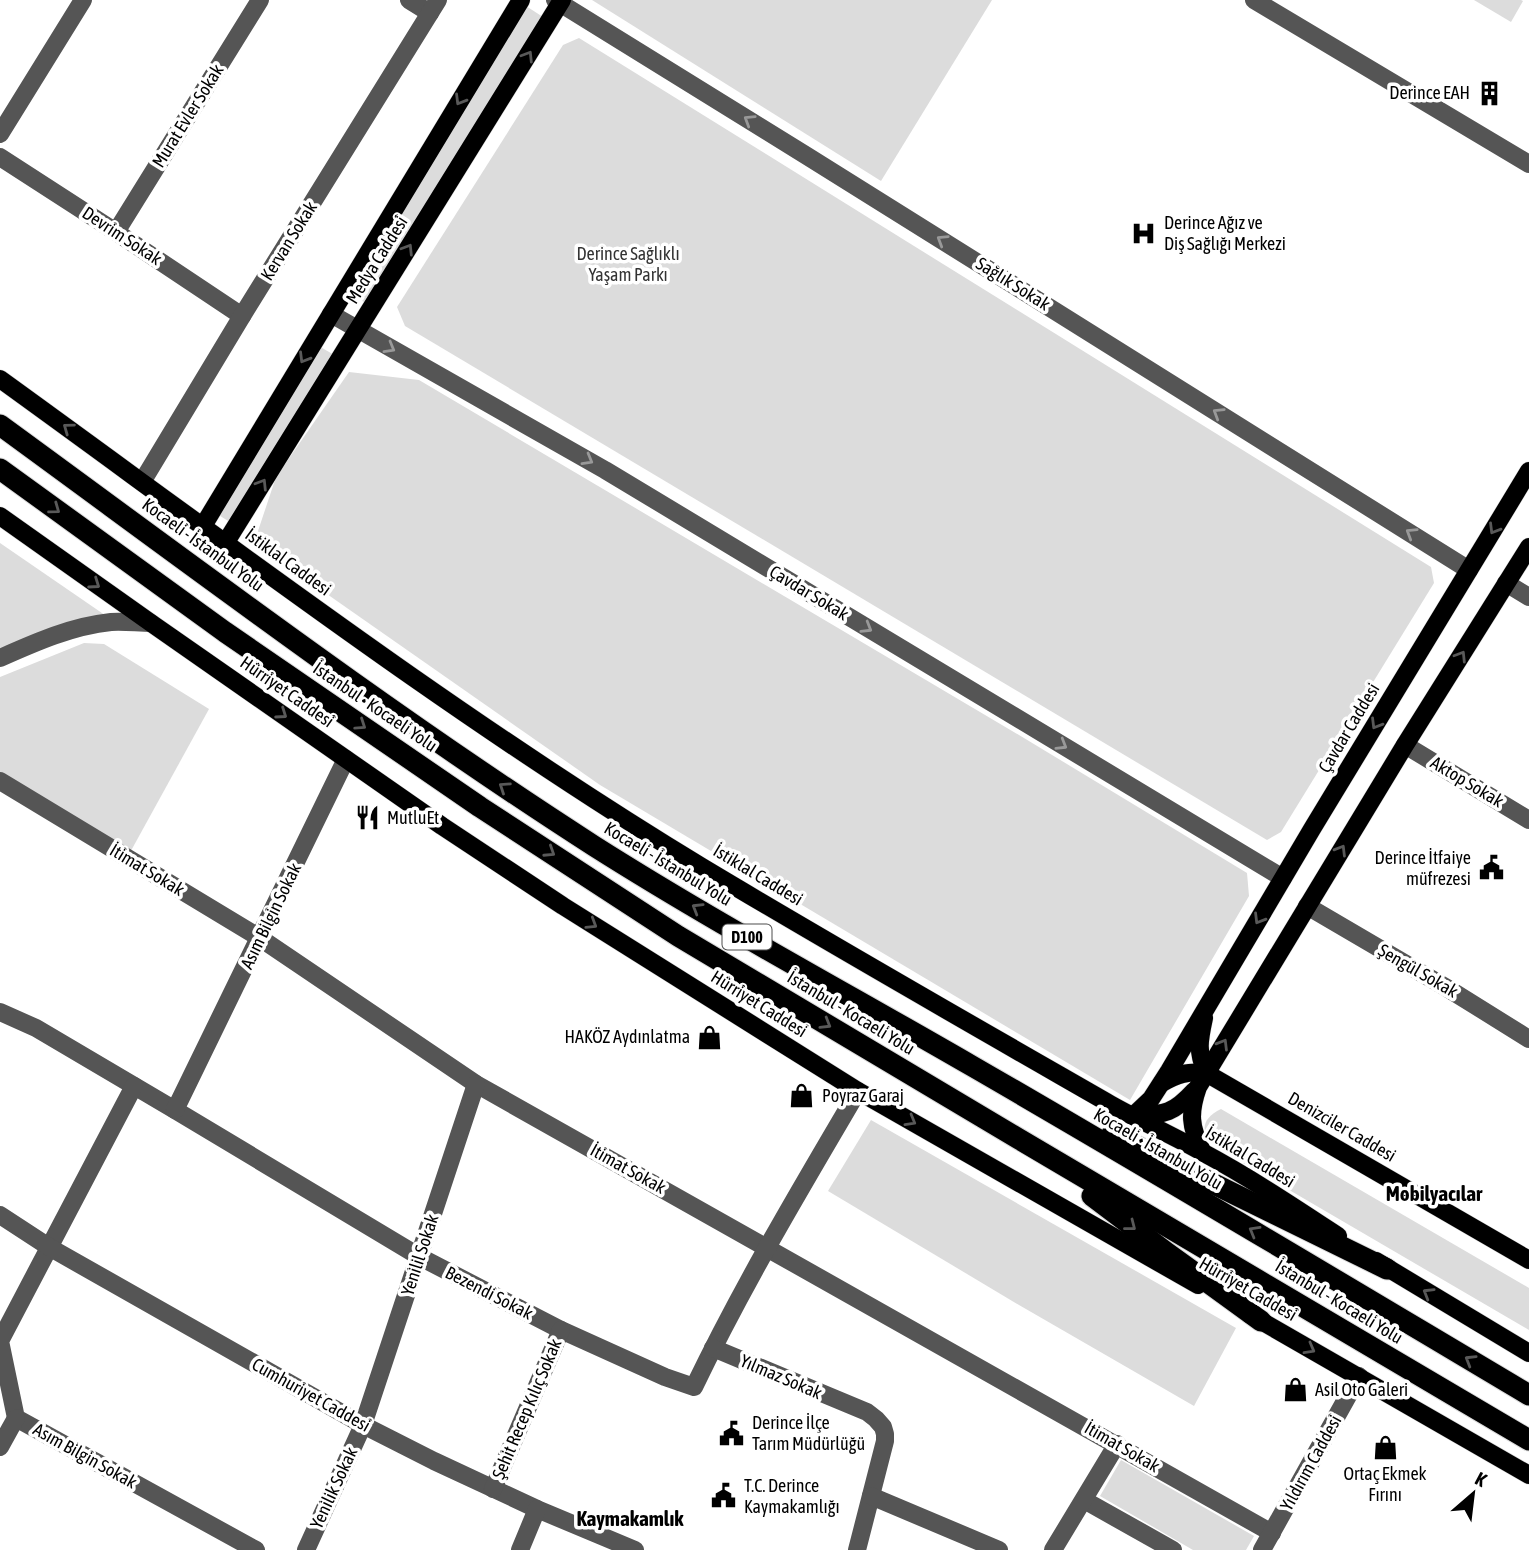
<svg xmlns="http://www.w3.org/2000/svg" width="1529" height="1550" font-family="'Asap Condensed',sans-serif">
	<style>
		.green { fill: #dcdcdc }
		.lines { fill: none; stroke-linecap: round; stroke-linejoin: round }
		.major-casing { stroke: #dbdbdb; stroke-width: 19 }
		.highway-casing { stroke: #dbdbdb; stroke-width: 23 }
		.minor { stroke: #555; stroke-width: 18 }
		.major { stroke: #000; stroke-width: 18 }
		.highway { stroke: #000; stroke-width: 21 }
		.oneway { stroke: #595959 }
		.oneway2 { stroke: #999 }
		.labels { text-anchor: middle; stroke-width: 7; stroke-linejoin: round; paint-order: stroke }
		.shield { fill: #fff; stroke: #4c4c4c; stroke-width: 2 }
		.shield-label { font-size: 16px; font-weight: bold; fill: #000 }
		.poi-label { font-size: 18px; fill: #000; stroke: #fff; text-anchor: start }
		.street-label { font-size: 18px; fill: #000; stroke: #fff }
		.park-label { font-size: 18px; fill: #333; stroke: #fff }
		.quarter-label { font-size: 21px; font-weight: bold; fill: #000; stroke: #fff }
	</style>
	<rect width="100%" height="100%" fill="#fff"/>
	<g class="green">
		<path d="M 592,0 L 992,0 L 881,181 Z"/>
		<path d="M 1474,0 L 1521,0 L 1523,1 L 1511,22 Z"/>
		<path d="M 526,6 L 543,17 L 366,303 L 351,295 Z"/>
		<path d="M 579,38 L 1431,567 L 1434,583 L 1281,832 L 1267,840 L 405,326 L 397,307 L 563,45 Z"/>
		<path d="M 317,345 L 336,356 L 233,524 L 217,514 Z"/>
		<path d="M 349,372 L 419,380 L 1019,735 L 1247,873 L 1249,896 L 1130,1100 L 600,785 L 254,543 L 276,477 Z"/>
		<path d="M 0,543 L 115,622 L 0,658 Z"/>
		<path d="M 84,643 L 104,644 L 209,709 L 127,858 L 0,781 L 0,677 Z"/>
		<path d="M 1221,1109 L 1529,1288 L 1529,1330 L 1219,1149 C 1200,1134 1199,1120 1221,1109 Z"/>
		<path d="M 871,1120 L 1236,1328 L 1194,1406 L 1019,1305 L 828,1191 Z"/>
		<path d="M 1121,1460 L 1254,1536 L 1246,1550 L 1193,1550 L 1100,1496 Z"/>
	</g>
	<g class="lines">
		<defs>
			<g id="major">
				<path d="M 0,379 C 231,546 458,719 702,867 C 837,948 974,1026 1110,1104 C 1140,1121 1172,1135 1202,1152 C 1249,1177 1294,1207 1338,1236"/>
				<path d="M 0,516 L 151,623 L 442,826 L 563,906 L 858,1091 L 1198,1285"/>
				<path d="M 203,526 L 521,0"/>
				<path d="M 226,542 L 562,0"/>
				<path d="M 1204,1018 C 1199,1041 1197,1051 1206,1073"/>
				<path d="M 1162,1083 C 1177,1074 1188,1071 1206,1073 L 1529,1260"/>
				<path d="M 1133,1116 L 1151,1099 L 1169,1071 L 1312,829 L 1529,471"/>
				<path d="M 1133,1116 C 1164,1114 1172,1115 1194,1091"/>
				<path d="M 1202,1151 C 1190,1126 1189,1113 1198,1087 L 1405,745 L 1529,547"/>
				<path d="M 1376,1261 L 1529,1353"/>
				<path d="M 1249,1314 L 1529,1475"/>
			</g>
			<g id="highway">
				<path d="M 0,425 C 196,568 390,715 594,846 C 717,924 846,993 972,1066 C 1159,1174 1344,1285 1529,1395"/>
				<path d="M 0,469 L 225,632 L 480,807 L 678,936 L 1019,1139 L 1529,1440"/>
				<path d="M 1112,1134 L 1387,1269"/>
				<path d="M 1092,1196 L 1166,1252 L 1261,1321"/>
			</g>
		</defs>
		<use href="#major" class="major-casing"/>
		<use href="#highway" class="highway-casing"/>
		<g class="minor">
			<path d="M 409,0 L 430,13"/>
			<path d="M 555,0 L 807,156 L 1469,570"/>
			<path d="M 1254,0 L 1529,164"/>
			<path d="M 0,134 L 83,0"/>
			<path d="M 0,157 L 116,232 L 242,316"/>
			<path d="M 116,232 L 260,0"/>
			<path d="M 331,314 L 605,470 L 1283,878"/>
			<path d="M 142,482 L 242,316 L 438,0"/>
			<path d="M 1506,583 L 1529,597"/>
			<path d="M 0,658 C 36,642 72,626 111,622 C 124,621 138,623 151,623"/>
			<path d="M 1405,745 L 1529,820"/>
			<path d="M 0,781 L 260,938 L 476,1084 L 1272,1533"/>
			<path d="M 1307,906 L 1447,988 L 1529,1039"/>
			<path d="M 0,1012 L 36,1028 L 175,1110 L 420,1257 L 561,1330 L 665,1377 L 694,1387 C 743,1285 801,1188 858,1091"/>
			<path d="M 134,1086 L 0,1341 L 16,1418 L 256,1550"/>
			<path d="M 175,1110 L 346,759"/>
			<path d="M 0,1215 L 49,1247 L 363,1425 L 434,1461 L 537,1509 L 635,1550"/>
			<path d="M 713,1348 L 867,1412 L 876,1419 L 883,1427 L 885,1434 L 885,1441 L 857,1550"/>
			<path d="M 0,1447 L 16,1418"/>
			<path d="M 493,1489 L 561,1330"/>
			<path d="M 871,1496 L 999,1550"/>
			<path d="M 1084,1500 L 1173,1550"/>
			<path d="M 306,1550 L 363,1425 L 476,1084"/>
			<path d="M 520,1550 L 537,1509"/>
			<path d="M 1053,1550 L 1117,1444"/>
			<path d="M 1262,1550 L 1359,1376"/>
		</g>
		<use href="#major" class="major"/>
		<use href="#highway" class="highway"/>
	</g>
	<defs><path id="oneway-chevron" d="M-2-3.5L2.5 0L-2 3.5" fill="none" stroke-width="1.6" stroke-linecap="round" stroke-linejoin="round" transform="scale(1.75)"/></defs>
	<g class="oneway">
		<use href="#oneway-chevron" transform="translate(528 56) rotate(-58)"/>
		<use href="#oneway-chevron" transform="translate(460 100) rotate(121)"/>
		<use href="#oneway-chevron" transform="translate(408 249) rotate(-58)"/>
		<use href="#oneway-chevron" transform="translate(304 358) rotate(121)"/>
		<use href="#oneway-chevron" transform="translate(68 428) rotate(-144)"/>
		<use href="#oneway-chevron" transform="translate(262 484) rotate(-58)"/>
		<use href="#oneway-chevron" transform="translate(55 509) rotate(36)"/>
		<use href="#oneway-chevron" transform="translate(1494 529) rotate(121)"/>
		<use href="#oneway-chevron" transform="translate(95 584) rotate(35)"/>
		<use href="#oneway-chevron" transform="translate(1461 656) rotate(-58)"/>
		<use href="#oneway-chevron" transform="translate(282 714) rotate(35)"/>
		<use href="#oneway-chevron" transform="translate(1376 724) rotate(121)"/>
		<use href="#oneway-chevron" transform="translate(361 725) rotate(34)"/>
		<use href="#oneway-chevron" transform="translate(504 787) rotate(-146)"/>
		<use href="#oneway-chevron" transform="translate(1341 850) rotate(-59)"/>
		<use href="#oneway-chevron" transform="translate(550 852) rotate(33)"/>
		<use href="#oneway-chevron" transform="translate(697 908) rotate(-149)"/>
		<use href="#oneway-chevron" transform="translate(1259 919) rotate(121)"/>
		<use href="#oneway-chevron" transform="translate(592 924) rotate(32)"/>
		<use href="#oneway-chevron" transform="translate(826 1024) rotate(31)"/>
		<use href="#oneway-chevron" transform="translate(1223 1044) rotate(-59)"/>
		<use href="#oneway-chevron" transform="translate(911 1121) rotate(30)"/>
		<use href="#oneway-chevron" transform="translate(1131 1226) rotate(38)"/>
		<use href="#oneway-chevron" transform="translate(1254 1231) rotate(-150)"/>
		<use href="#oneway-chevron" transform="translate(1428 1293) rotate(-149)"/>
		<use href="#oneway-chevron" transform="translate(1310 1349) rotate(29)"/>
		<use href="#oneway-chevron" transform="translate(1470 1360) rotate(-149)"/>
	</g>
	<g class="oneway2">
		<use href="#oneway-chevron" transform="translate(749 120) rotate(-148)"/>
		<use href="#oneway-chevron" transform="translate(942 240) rotate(-148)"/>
		<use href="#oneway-chevron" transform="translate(390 348) rotate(30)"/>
		<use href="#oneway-chevron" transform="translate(1218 413) rotate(-148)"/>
		<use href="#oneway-chevron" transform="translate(588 460) rotate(30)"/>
		<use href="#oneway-chevron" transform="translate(1411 533) rotate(-148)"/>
		<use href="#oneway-chevron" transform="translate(867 628) rotate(31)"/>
		<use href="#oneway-chevron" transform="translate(1062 745) rotate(31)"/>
	</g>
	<defs>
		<symbol id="building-bare" viewBox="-9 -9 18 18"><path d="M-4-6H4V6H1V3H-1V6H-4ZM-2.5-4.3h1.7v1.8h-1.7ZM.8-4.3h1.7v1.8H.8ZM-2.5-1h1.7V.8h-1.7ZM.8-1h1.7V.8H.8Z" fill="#000" stroke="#fff" stroke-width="2.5" paint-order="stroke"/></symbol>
		<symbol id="hospital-bare" viewBox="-9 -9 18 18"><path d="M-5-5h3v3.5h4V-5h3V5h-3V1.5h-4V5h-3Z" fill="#000" stroke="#fff" stroke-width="2.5" paint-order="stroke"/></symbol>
		<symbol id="restaurant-bare" viewBox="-9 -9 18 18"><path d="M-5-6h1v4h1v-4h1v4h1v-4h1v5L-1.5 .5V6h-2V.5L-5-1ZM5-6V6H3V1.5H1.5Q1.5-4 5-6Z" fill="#000" stroke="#fff" stroke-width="2.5" paint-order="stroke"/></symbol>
		<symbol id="civic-bare" viewBox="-9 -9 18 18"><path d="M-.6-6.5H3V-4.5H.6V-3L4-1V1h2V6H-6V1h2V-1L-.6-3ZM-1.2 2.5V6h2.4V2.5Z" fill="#000" stroke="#fff" stroke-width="2.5" paint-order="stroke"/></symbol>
		<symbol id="shop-bare" viewBox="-9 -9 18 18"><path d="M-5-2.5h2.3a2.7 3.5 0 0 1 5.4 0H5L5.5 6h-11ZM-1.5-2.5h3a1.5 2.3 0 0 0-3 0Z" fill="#000" stroke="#fff" stroke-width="2.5" paint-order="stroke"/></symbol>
	</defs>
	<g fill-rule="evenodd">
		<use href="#building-bare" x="1472" y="76" width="35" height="35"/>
		<use href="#hospital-bare" x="1126" y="216" width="35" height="35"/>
		<use href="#restaurant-bare" x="350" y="800" width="35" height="35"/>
		<use href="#civic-bare" x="1474" y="850" width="35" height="35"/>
		<use href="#shop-bare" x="692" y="1020" width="35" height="35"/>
		<use href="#shop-bare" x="784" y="1078" width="35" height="35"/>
		<use href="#shop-bare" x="1278" y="1372" width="35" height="35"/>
		<use href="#civic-bare" x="714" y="1416" width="35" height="35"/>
		<use href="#shop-bare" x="1368" y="1430" width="35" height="35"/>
		<use href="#civic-bare" x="706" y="1478" width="35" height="35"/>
	</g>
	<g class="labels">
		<rect class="shield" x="722.5" y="924.5" width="49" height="25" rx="5"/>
		<g class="shield-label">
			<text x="747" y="943">D100</text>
		</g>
		<g class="poi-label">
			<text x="1470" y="99" text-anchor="end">Derince EAH</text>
			<text x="1164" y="229">Derince Ağız ve<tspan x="1164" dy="21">Diş Sağlığı Merkezi</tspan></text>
			<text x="387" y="824">MutluEt</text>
			<text x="1471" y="864" text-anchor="end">Derince İtfaiye<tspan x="1471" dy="21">müfrezesi</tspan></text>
			<text x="690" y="1043" text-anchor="end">HAKÖZ Aydınlatma</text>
			<text x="822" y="1102">Poyraz Garaj</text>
			<text x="1315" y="1396">Asil Oto Galeri</text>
			<text x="752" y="1429">Derince İlçe<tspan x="752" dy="21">Tarım Müdürlüğü</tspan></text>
			<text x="1385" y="1480" text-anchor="middle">Ortaç Ekmek<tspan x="1385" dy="21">Fırını</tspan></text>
			<text x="744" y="1492">T.C. Derince<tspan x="744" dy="21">Kaymakamlığı</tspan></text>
		</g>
		<g class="street-label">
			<text transform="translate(188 116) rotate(-58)" y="6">Murat Evler Sokak</text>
			<text transform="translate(122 236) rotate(33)" y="6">Devrim Sokak</text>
			<text transform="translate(289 241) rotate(-58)" y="6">Kervan Sokak</text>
			<text transform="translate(377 260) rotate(-58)" y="6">Medya Caddesi</text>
			<text transform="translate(1013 284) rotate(32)" y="6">Sağlık Sokak</text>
			<text transform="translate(203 545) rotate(36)" y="6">Kocaeli - İstanbul Yolu</text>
			<text transform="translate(288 562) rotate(36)" y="6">İstiklal Caddesi</text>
			<text transform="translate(809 593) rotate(31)" y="6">Çavdar Sokak</text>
			<text transform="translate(287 692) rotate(35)" y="6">Hürriyet Caddesi</text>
			<text transform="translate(375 707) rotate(34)" y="6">İstanbul - Kocaeli Yolu</text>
			<text transform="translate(1349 728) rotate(-59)" y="6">Çavdar Caddesi</text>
			<text transform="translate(1467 782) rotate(31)" y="6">Aktop Sokak</text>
			<text transform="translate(668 864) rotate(31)" y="6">Kocaeli - İstanbul Yolu</text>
			<text transform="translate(147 870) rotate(31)" y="6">İtimat Sokak</text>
			<text transform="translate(758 875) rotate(31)" y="6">İstiklal Caddesi</text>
			<text transform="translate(271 916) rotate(-64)" y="6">Asım Bilgin Sokak</text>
			<text transform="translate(1418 971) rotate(30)" y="6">Şengül Sokak</text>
			<text transform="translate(759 1004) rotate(32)" y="6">Hürriyet Caddesi</text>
			<text transform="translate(851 1013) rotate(31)" y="6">İstanbul - Kocaeli Yolu</text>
			<text transform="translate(1342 1127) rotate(30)" y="6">Denizciler Caddesi</text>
			<text transform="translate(1158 1149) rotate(30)" y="6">Kocaeli - İstanbul Yolu</text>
			<text transform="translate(1250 1157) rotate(31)" y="6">İstiklal Caddesi</text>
			<text transform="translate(628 1169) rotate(29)" y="6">İtimat Sokak</text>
			<text transform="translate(420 1255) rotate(-72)" y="6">Yenilil Sokak</text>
			<text transform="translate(1248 1289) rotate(30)" y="6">Hürriyet Caddesi</text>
			<text transform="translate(489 1293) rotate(27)" y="6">Bezendi Sokak</text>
			<text transform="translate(1339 1302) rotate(31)" y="6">İstanbul - Kocaeli Yolu</text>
			<text transform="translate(781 1377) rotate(23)" y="6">Yılmaz Sokak</text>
			<text transform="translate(311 1395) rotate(29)" y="6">Cumhuriyet Caddesi</text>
			<text transform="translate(527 1409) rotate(-67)" y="6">Şehit Recep Kılıç Sokak</text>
			<text transform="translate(1122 1447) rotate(30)" y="6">İtimat Sokak</text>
			<text transform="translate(85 1456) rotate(29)" y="6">Asım Bilgin Sokak</text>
			<text transform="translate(1311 1463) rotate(-61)" y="6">Yıldırım Caddesi</text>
			<text transform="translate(334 1488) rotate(-65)" y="6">Yenilik Sokak</text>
		</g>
		<g class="park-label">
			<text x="628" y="260">Derince Sağlıklı<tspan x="628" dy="21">Yaşam Parkı</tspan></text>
		</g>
		<g class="quarter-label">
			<text x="1434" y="1201">Mobilyacılar</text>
			<text x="630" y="1526">Kaymakamlık</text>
		</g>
	</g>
	<g transform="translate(1473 1494) rotate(28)" stroke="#ffffff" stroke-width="5" paint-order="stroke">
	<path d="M0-5L12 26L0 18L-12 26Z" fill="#000000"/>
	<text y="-10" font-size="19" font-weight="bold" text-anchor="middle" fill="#000000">K</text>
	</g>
</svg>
